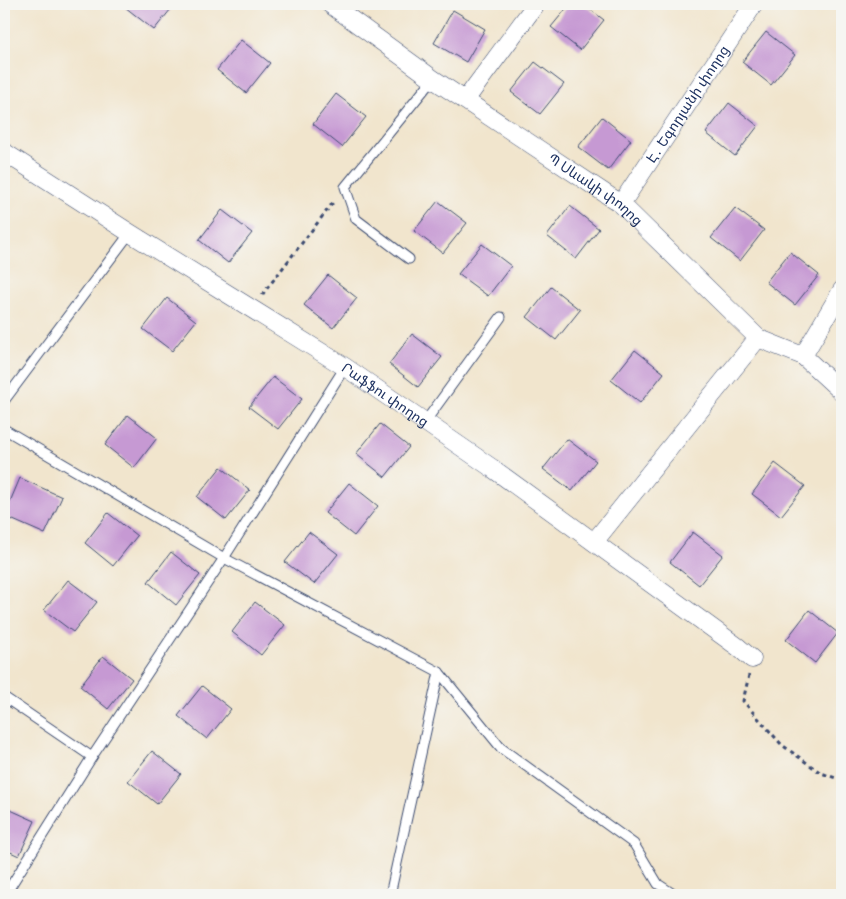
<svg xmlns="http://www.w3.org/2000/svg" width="846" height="899" font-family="Delius,'Noto Sans Armenian',sans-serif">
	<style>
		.building { fill: #c699d3 }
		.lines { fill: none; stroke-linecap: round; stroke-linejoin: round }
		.service-casing { stroke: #3b4a6f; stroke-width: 11 }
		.minor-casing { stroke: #3b4a6f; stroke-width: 19 }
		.path { stroke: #3b4a6f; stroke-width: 3; stroke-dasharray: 4 4; stroke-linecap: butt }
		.service { stroke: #fff; stroke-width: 9 }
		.minor { stroke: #fff; stroke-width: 18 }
		.labels { text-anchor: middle; stroke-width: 5; stroke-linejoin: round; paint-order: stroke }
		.street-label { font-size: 14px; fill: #1b2f5e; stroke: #f6f6f2 }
	</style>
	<rect width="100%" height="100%" fill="#f6f6f2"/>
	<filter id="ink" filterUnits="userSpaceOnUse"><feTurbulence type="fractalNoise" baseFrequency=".02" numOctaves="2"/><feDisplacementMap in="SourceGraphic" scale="10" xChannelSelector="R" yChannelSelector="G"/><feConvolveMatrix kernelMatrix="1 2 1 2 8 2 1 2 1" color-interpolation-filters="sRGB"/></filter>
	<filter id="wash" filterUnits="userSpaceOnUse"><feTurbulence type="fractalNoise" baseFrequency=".0096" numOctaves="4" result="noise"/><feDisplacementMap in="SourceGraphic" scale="20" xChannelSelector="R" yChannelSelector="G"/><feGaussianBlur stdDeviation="1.12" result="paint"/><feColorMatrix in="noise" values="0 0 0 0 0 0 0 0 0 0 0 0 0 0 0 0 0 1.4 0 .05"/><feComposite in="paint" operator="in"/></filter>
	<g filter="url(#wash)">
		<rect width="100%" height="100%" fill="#f1e5cd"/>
		<g id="blocks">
			<g class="building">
				<path d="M 128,4 L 175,4 L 154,30 L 125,7 Z"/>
				<path d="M 570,4 L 583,4 L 604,20 L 580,50 L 551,27 Z"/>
				<path d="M 453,10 L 485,29 L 466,62 L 434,43 Z"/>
				<path d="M 766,32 L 795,55 L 771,85 L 742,62 Z"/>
				<path d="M 241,40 L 270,63 L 246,93 L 217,70 Z"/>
				<path d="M 535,62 L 564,84 L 540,114 L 511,92 Z"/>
				<path d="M 336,94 L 366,117 L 342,147 L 313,124 Z"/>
				<path d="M 729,103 L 758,126 L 735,156 L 706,133 Z"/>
				<path d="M 602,117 L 631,140 L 608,170 L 578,147 Z"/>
				<path d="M 438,201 L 467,223 L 443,253 L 414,231 Z"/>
				<path d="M 570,206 L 599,229 L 576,259 L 547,236 Z"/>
				<path d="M 735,208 L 764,230 L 740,261 L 711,238 Z"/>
				<path d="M 222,210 L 252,233 L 228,263 L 199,240 Z"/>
				<path d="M 482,244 L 511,266 L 488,296 L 458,274 Z"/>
				<path d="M 790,252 L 819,275 L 795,305 L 766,282 Z"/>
				<path d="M 328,275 L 357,298 L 333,328 L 304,305 Z"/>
				<path d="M 551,287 L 580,310 L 556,340 L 527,317 Z"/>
				<path d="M 167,298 L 196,321 L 172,351 L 143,329 Z"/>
				<path d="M 412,334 L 442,357 L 418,387 L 389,364 Z"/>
				<path d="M 635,350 L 664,373 L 640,403 L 611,380 Z"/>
				<path d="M 273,377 L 302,399 L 278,429 L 249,407 Z"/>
				<path d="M 128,415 L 157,438 L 134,468 L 105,445 Z"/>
				<path d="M 380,424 L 409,447 L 385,477 L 356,454 Z"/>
				<path d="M 567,439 L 596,461 L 572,491 L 543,469 Z"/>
				<path d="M 775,463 L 805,486 L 781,516 L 752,494 Z"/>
				<path d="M 221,467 L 250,490 L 226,520 L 197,497 Z"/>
				<path d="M 20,478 L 62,497 L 45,534 L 4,516 Z"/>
				<path d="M 349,483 L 378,506 L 354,536 L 325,513 Z"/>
				<path d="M 108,513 L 137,536 L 113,566 L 85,543 Z"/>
				<path d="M 309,532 L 338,554 L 314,584 L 285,562 Z"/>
				<path d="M 693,532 L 723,555 L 699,585 L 670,562 Z"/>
				<path d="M 171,552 L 200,575 L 176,605 L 148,582 Z"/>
				<path d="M 68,580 L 97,602 L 73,632 L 44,610 Z"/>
				<path d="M 255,602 L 285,625 L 261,655 L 232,632 Z"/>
				<path d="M 809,610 L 838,633 L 815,663 L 786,640 Z"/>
				<path d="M 103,656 L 132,679 L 108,709 L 80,686 Z"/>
				<path d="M 202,686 L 231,709 L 207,739 L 178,716 Z"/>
				<path d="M 152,751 L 181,774 L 157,804 L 128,781 Z"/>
				<path d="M 4,807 L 35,821 L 19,856 L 4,849 Z"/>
			</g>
		</g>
	</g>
	<g filter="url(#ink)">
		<use href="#blocks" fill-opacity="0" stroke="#3b4a6f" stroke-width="1"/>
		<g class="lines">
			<defs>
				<g id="service">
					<path d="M 409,259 L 356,219 L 345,187 L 433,79"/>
					<path d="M 4,401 L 130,233"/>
					<path d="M 425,422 L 501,317"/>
					<path d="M 4,429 L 224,558 L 439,672 L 501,748 L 634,844 L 658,884 L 675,895"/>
					<path d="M 4,697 L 92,757 L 5,895"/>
					<path d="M 92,757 L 224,558 L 345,367"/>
					<path d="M 390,895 L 439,672"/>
				</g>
				<g id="minor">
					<path id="s1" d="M 330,4 L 433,79 L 621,204 L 758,338 L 803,356 L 842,392"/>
					<path d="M 466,99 L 536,4"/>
					<path id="s2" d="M 4,152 L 130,233 L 345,367 L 492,468 L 738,647 L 752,659"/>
					<path id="s3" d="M 621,204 L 754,4"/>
					<path d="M 803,356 L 842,290"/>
					<path d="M 594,542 L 758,338"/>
				</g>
			</defs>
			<use href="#service" class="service-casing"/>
			<use href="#minor" class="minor-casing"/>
			<g class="path">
				<path d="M 262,295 L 335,200"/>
				<path d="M 749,675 L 743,701 L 782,745 L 821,773 L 842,780"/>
			</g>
			<use href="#service" class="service"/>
			<use href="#minor" class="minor"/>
		</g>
	</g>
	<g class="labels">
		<g class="street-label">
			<text dy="5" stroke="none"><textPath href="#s3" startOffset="120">Է․ Եգորյանի փողոց</textPath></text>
			<text dy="5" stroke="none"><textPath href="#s1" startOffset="324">Պ Սևակի փողոց</textPath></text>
			<text dy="5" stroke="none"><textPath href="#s2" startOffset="452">Րաֆֆու փողոց</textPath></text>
		</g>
	</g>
	<rect width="846" height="899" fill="none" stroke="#f6f6f2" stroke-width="20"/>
</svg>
